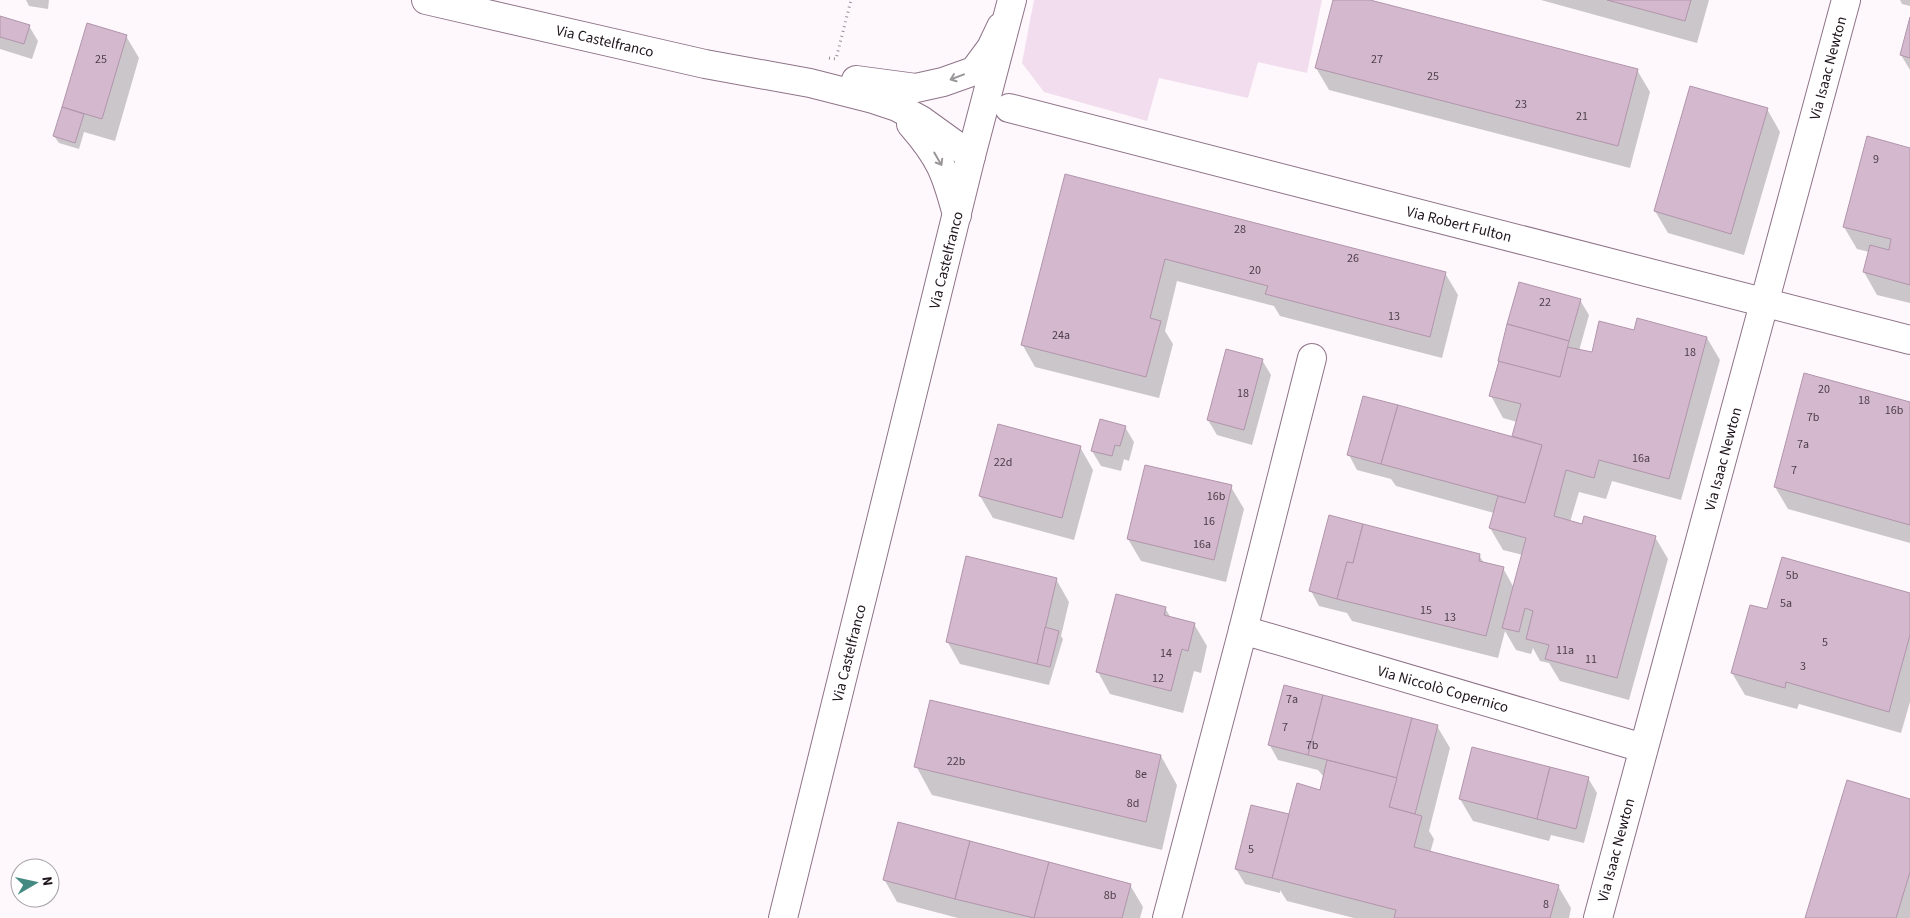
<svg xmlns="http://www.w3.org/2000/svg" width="1910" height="918" font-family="'Source Sans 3',sans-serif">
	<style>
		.green { fill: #f1dded }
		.shadow { fill: #0003 }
		.building { fill: #d4b8ce; stroke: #b195ab }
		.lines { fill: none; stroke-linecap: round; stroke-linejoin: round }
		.minor-casing { stroke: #8e7388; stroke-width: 30 }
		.tertiary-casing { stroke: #8e7388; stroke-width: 30 }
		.path { stroke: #989097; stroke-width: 3; stroke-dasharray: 1 4; stroke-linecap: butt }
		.minor { stroke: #fff; stroke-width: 28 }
		.tertiary { stroke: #fff; stroke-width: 28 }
		.oneway { stroke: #9a9699 }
		.labels { text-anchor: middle; stroke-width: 4; stroke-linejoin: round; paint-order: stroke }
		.number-label { font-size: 12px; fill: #4c3e49 }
		.street-label { font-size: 15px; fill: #1f151d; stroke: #fff }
	</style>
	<rect width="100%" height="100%" fill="#fef8fd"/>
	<path class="green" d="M 1034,0 L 1322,0 L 1307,73 L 1258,62 L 1248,98 L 1159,78 L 1147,121 L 1044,92 L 1022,63 Z"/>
	<g class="shadow">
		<path d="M 26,0 L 49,0 L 48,9 L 29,6 Z"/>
		<path d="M 1334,0 L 1365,0 L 1637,70 L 1650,92 L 1630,168 L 1329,90 L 1316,68 Z"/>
		<path d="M 1541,0 L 1709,0 L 1697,43 Z"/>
		<path d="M 1900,0 L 1910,0 L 1910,6 L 1902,4 Z"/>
		<path d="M 0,17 L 29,26 L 38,41 L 32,59 L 0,49 Z"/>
		<path d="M 1910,22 L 1910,70 L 1901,55 Z"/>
		<path d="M 88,24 L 126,36 L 139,58 L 115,141 L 84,132 L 79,149 L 59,143 L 54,136 Z"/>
		<path d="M 1767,109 L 1780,132 L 1744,255 L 1668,233 L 1655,211 Z"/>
		<path d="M 1910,149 L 1910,303 L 1877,295 L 1864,272 L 1869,252 L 1857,249 L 1844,227 Z"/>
		<path d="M 1066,176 L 1445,273 L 1458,295 L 1442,358 L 1280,316 L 1274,306 L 1177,281 L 1165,331 L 1173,344 L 1159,398 L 1035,367 L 1022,344 Z"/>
		<path d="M 1580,300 L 1589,315 L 1579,351 L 1593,354 L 1635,332 L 1707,338 L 1720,360 L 1681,500 L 1612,481 L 1606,499 L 1579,492 L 1570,522 L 1655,537 L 1668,559 L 1629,700 L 1560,681 L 1549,663 L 1540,661 L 1533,648 L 1531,654 L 1516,650 L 1505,631 L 1498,658 L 1352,621 L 1347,613 L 1319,606 L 1311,591 L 1479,555 L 1484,563 L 1503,568 L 1514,588 L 1523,555 L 1503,550 L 1490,528 L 1494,513 L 1396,486 L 1391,479 L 1357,470 L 1349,455 L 1513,438 L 1517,422 L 1503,418 L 1491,396 Z"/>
		<path d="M 1262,360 L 1271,375 L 1252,445 L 1217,435 L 1208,420 Z"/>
		<path d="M 1910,403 L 1910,543 L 1788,509 L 1775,487 Z"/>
		<path d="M 1125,427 L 1134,442 L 1129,461 L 1124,459 L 1121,471 L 1101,466 L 1092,451 Z"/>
		<path d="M 1080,447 L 1093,470 L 1074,540 L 993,518 L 980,496 Z"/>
		<path d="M 1231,487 L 1244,509 L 1226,582 L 1141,561 L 1128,539 Z"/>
		<path d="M 1056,579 L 1069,602 L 1061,636 L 1063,639 L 1049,685 L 960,664 L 947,641 Z"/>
		<path d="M 1910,594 L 1910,702 L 1901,733 L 1799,704 L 1797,709 L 1745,695 L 1732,673 Z"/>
		<path d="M 1165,608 L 1171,618 L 1194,624 L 1207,646 L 1201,673 L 1194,671 L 1183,713 L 1110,694 L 1098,672 Z"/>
		<path d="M 1437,726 L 1450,748 L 1429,831 L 1434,839 L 1430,853 L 1558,886 L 1571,908 L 1569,918 L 1354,918 L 1287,901 L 1280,890 L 1280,893 L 1245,884 L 1236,869 L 1290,816 L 1321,791 L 1324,777 L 1318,770 L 1278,760 L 1269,744 Z"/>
		<path d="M 1161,756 L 1177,785 L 1162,850 L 932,795 L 916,766 Z"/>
		<path d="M 1588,778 L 1597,793 L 1584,843 L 1551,835 L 1549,841 L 1473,821 L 1460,799 Z"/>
		<path d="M 1910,800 L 1910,918 L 1806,918 Z"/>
		<path d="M 884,879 L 1130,885 L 1143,907 L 1140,918 L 958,918 L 897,902 Z"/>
	</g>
	<g class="building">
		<path d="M 1333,0 L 1370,0 L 1638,69 L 1618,146 L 1315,68 Z"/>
		<path d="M 1607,0 L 1691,0 L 1685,21 Z"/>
		<path d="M 0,16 L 30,25 L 24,44 L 0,37 Z"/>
		<path d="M 1910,17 L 1910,58 L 1900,55 Z"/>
		<path d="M 87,23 L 127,35 L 102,119 L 62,107 Z"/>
		<path d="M 1690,86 L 1768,108 L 1731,234 L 1654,211 Z"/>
		<path d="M 62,107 L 84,114 L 75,143 L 53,136 Z"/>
		<path d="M 1867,136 L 1910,148 L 1910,285 L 1863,272 L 1870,245 L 1889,250 L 1891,239 L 1843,227 Z"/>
		<path d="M 1065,174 L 1446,272 L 1430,337 L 1265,294 L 1268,286 L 1165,259 L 1150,318 L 1161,321 L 1146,377 L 1021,345 Z"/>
		<path d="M 1519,282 L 1581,299 L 1569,341 L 1507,324 Z"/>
		<path d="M 1637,318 L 1707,337 L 1669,479 L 1599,460 L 1594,478 L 1566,470 L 1554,516 L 1582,524 L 1584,516 L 1656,536 L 1617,678 L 1545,659 L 1549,645 L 1526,639 L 1533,611 L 1525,608 L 1519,632 L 1502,628 L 1526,538 L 1489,528 L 1498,496 L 1525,503 L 1542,445 L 1512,436 L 1521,404 L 1489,396 L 1499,361 L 1560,377 L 1567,347 L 1592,352 L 1599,321 L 1634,330 Z"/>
		<path d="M 1507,324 L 1569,341 L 1560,377 L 1498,361 Z"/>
		<path d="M 1226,349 L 1263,359 L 1244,430 L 1207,420 Z"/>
		<path d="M 1804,373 L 1910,402 L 1910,525 L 1774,487 Z"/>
		<path d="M 1363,396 L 1398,405 L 1381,464 L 1347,455 Z"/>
		<path d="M 1398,405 L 1542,445 L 1525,503 L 1381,464 Z"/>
		<path d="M 1100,419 L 1126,426 L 1120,446 L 1115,445 L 1112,456 L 1091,451 Z"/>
		<path d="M 998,424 L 1081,446 L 1062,518 L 979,496 Z"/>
		<path d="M 1145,465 L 1232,485 L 1214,560 L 1127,539 Z"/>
		<path d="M 1329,515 L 1363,524 L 1353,563 L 1347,562 L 1337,599 L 1309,591 Z"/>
		<path d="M 1363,524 L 1480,554 L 1479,561 L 1504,567 L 1486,636 L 1337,599 L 1347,562 L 1353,563 Z"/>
		<path d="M 966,556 L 1057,578 L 1037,664 L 946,642 Z"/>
		<path d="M 1782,557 L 1910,593 L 1910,635 L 1889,712 L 1786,682 L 1785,688 L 1731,673 L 1750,605 L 1767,609 Z"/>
		<path d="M 1116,594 L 1166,607 L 1164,615 L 1195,623 L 1188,651 L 1182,649 L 1171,691 L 1096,672 Z"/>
		<path d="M 1045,627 L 1059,631 L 1050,667 L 1037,664 Z"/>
		<path d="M 1284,685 L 1323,695 L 1308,755 L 1268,745 Z"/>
		<path d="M 1323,695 L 1412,718 L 1397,778 L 1308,755 Z"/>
		<path d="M 930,700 L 1161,755 L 1146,822 L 914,767 Z"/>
		<path d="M 1412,718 L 1438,725 L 1415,814 L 1389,807 Z"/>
		<path d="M 1472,747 L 1550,767 L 1537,819 L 1459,799 Z"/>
		<path d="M 1327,760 L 1397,778 L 1389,807 L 1422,816 L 1414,847 L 1559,885 L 1550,918 L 1394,918 L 1396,910 L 1272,878 L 1297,783 L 1320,790 Z"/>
		<path d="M 1550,767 L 1589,777 L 1576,829 L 1537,819 Z"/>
		<path d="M 1847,780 L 1910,799 L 1910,872 L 1896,918 L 1805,918 Z"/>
		<path d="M 1251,805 L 1289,814 L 1272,878 L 1235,869 Z"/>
		<path d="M 898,822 L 970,841 L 955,899 L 883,880 Z"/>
		<path d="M 970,841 L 1049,862 L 1034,918 L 955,899 Z"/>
		<path d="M 1049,862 L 1131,884 L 1122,918 L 1034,918 Z"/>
	</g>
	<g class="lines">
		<defs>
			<g id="minor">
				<path d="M 426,0 L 705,64 L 810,83 L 873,99 L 897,107 L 921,120 L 971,156"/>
				<path d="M 856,80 L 916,88 L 943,82 L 974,71 L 991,48 L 1001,27"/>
				<path d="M 1009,108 L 1910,340"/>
				<path d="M 911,124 C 940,157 946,173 957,215"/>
				<path d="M 1243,630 L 1312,358"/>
				<path d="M 1167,918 L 1243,630 L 1643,748"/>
				<path d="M 1598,918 L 1846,0"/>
			</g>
			<path id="tertiary" d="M 783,918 L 971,156 L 1012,0"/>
		</defs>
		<use href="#minor" class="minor-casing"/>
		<use href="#tertiary" class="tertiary-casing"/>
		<path class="path" d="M 829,58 L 836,59 L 851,0"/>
		<use href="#minor" class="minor"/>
		<use href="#tertiary" class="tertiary"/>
	</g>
	<defs><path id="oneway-shaft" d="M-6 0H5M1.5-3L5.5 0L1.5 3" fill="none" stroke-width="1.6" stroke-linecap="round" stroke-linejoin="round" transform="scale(1.25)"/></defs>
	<g class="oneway">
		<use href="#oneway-shaft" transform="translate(957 77) rotate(159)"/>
		<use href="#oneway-shaft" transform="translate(938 159) rotate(60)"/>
	</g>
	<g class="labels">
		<g class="number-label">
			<text x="101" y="63">25</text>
			<text x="1377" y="63">27</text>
			<text x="1433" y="80">25</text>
			<text x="1521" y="108">23</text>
			<text x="1582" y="120">21</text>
			<text x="1876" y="163">9</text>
			<text x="1240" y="233">28</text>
			<text x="1353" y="262">26</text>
			<text x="1255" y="274">20</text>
			<text x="1545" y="306">22</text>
			<text x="1394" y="320">13</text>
			<text x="1061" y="339">24a</text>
			<text x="1690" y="356">18</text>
			<text x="1824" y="393">20</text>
			<text x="1243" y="397">18</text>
			<text x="1864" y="404">18</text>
			<text x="1894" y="414">16b</text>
			<text x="1813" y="421">7b</text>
			<text x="1803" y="448">7a</text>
			<text x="1641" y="462">16a</text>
			<text x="1003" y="466">22d</text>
			<text x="1794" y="474">7</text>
			<text x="1216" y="500">16b</text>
			<text x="1209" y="525">16</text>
			<text x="1202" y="548">16a</text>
			<text x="1792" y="579">5b</text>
			<text x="1786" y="607">5a</text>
			<text x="1426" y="614">15</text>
			<text x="1450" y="621">13</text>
			<text x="1825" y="646">5</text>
			<text x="1565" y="654">11a</text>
			<text x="1166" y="657">14</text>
			<text x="1591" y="663">11</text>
			<text x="1803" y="670">3</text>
			<text x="1158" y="682">12</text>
			<text x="1292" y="703">7a</text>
			<text x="1285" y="731">7</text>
			<text x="1312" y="749">7b</text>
			<text x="956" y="765">22b</text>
			<text x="1141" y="778">8e</text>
			<text x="1133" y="807">8d</text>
			<text x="1251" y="853">5</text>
			<text x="1110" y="899">8b</text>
			<text x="1546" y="908">8</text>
		</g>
		<g class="street-label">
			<text transform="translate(605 41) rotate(13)" y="5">Via Castelfranco</text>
			<text transform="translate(1828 68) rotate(-75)" y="5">Via Isaac Newton</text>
			<text transform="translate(1459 224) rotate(14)" y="5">Via Robert Fulton</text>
			<text transform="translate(946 260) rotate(-76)" y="5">Via Castelfranco</text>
			<text transform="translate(1723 459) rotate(-75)" y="5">Via Isaac Newton</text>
			<text transform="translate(849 653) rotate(-76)" y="5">Via Castelfranco</text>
			<text transform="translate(1443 689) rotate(16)" y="5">Via Niccolò Copernico</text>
			<text transform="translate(1616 850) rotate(-75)" y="5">Via Isaac Newton</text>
		</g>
	</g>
	<g transform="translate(35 883) rotate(81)"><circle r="24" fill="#ffffff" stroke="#a5a1a5"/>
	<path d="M0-4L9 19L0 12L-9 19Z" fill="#448a82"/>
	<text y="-8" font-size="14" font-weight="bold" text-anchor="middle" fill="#1f151d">N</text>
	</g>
</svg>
